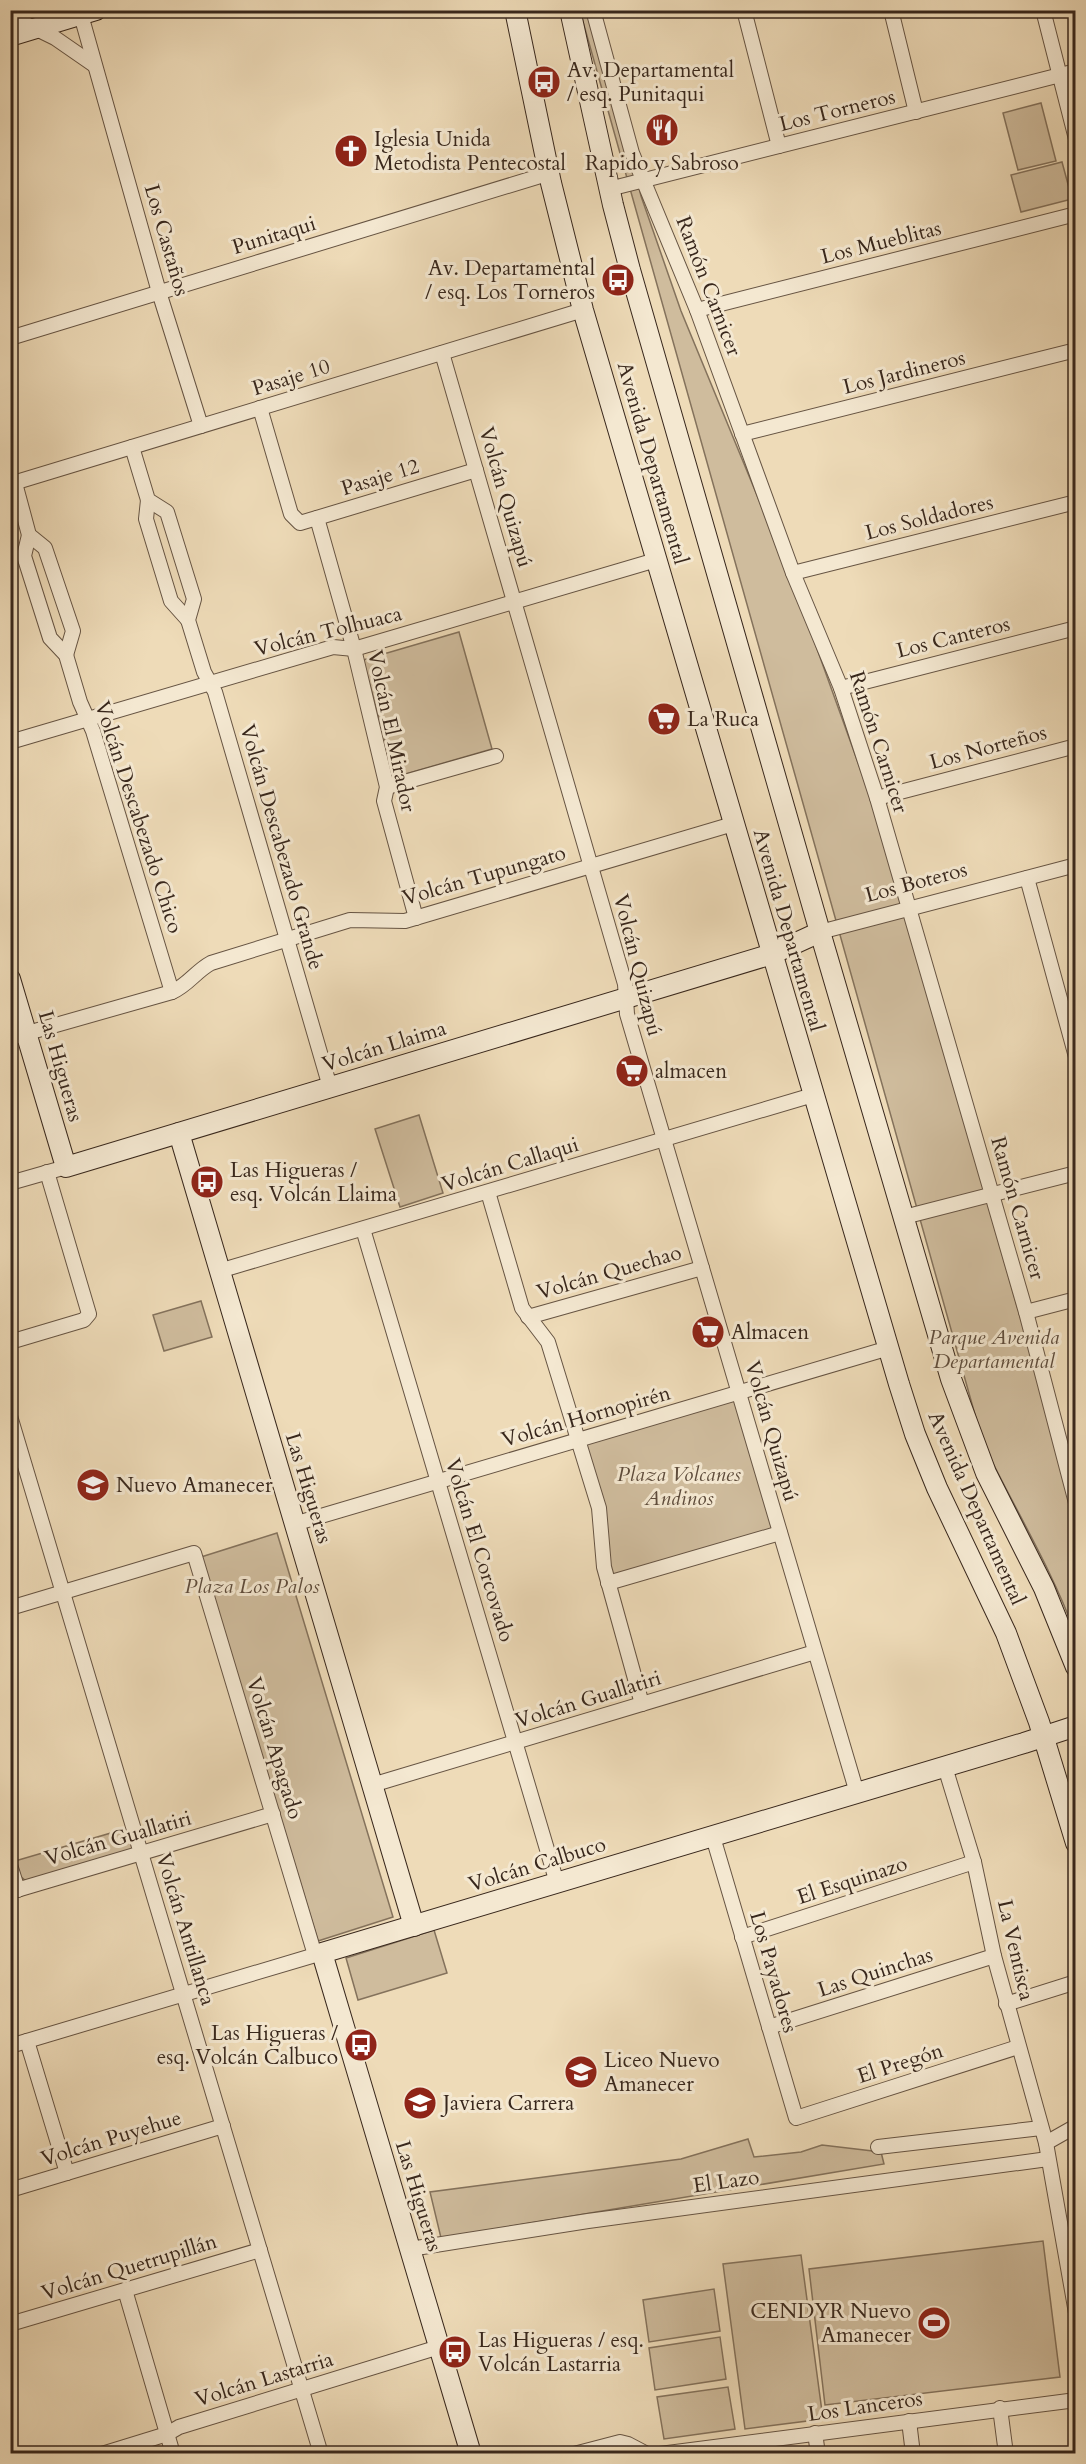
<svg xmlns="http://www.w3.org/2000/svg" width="1086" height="2464" font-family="Cardo,serif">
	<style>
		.green { fill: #cfbc9d; stroke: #84725c; stroke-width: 1.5 }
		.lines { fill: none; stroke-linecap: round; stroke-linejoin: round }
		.street-casing { stroke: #665443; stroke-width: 16 }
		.secondary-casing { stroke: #38271c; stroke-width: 22 }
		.street { stroke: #f4e8d1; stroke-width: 14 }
		.secondary { stroke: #f4e8d1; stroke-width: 20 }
		.labels { text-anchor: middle; stroke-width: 6; stroke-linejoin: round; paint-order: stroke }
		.poi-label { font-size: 21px; fill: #38271c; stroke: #f4e8d1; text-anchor: start }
		.street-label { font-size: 21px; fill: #38271c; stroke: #f4e8d1 }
		.park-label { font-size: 21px; font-style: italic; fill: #5e4c3c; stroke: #f4e8d1 }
	</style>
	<rect width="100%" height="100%" fill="#eedbb8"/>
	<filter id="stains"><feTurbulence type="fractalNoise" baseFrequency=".00333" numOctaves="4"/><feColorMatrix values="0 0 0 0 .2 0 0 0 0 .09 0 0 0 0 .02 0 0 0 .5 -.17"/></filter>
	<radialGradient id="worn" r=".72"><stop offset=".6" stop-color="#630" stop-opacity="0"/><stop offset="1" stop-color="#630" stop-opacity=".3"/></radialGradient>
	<g class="green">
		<path d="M 580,11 L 595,11 L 641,196 L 681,311 L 794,585 L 874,807 L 1075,1508 L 1075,1633 C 1051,1567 1013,1506 983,1443 Z"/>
		<path d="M 1041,103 L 1056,161 L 1018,170 L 1003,113 Z"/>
		<path d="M 1062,162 L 1072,199 L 1021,212 L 1011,175 Z"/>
		<path d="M 459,632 L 492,749 L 395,777 L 363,660 Z"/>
		<path d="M 419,1115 L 443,1193 L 400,1207 L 375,1129 Z"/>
		<path d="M 201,1301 L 212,1337 L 164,1351 L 153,1315 Z"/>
		<path d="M 737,1398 L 775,1528 L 612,1578 L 585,1443 Z"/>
		<path d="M 277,1533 L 393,1917 L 318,1941 L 201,1557 Z"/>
		<path d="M 128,1828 L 133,1848 L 130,1851 L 26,1881 L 19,1875 L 15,1861 Z"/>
		<path d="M 434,1930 L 447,1973 L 358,2000 L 346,1958 Z"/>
		<path d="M 748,2139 L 754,2157 L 801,2152 L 822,2145 L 881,2152 L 884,2164 L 441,2238 L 430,2192 L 681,2159 Z"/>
		<path d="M 1043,2241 L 1060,2377 L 825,2405 L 809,2269 Z"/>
		<path d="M 801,2255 L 823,2419 L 745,2429 L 723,2264 Z"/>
		<path d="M 714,2289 L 720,2331 L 649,2342 L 643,2300 Z"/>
		<path d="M 720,2337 L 726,2379 L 655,2390 L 649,2348 Z"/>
		<path d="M 728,2387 L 735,2429 L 664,2439 L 657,2397 Z"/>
	</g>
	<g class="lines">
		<defs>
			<g id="street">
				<path d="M 593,10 L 632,153 L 697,310 L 793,573 L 841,688 L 877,798 L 1026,1312 L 1076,1503"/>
				<path d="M 744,10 L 779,146"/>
				<path d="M 891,10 L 916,112"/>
				<path d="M 1043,10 L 1076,139"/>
				<path d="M 81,15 L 159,292 L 201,426"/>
				<path d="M 10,16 L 55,38 L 94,65"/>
				<path d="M 609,189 L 1076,71"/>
				<path d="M 697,310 L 1076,214"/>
				<path d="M 10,338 L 550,173"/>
				<path d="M 442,353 L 625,984 L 627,1014 L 857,1793"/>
				<path d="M 260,408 L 291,514 L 300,523 L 476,470"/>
				<path d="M 742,434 L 1076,350"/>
				<path d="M 132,447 L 148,500 L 167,512 L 194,599 L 188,620 L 204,672 L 215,692 L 330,1087"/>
				<path d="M 15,483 L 29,535 L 45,548 L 73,631 L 66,655"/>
				<path d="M 10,484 L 583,310"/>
				<path d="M 148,500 L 146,519 L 171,601 L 188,620"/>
				<path d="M 317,518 L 354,649 L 387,787 L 384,801 L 416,918"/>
				<path d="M 29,535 L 24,556 L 50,638 L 66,655 L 80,702 L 93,731 L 172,992"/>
				<path d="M 793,573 L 1076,502"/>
				<path d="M 841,688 L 1076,628"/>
				<path d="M 10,742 L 333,647 L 354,649 L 656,560"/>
				<path d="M 387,787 L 496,756"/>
				<path d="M 877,798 L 1076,746"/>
				<path d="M 1027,878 L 1076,1057"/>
				<path d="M 820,932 L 1076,865"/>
				<path d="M 10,1038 L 172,992 C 188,985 196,971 211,963 L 350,920 L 405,921 L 733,824"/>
				<path d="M 10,1183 L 66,1167"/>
				<path d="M 488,1192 L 522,1308 L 548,1342 L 599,1508 L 604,1567 L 642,1704"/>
				<path d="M 904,1217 L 1076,1173"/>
				<path d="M 363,1229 L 557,1883"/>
				<path d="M 219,1271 L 813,1095"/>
				<path d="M 1026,1312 L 1076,1299"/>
				<path d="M 528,1317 L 702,1268"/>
				<path d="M 10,1342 L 84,1320 L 89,1314 L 47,1172"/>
				<path d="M 10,1416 L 321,2454"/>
				<path d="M 294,1524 L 889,1348"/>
				<path d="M 608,1583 L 780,1533"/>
				<path d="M 10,1608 L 194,1553 L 315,1955"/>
				<path d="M 945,1767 L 974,1862 L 994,1956 L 1046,2143 L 1076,2313"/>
				<path d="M 372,1785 L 815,1652"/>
				<path d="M 713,1837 L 796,2118 L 1018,2047"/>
				<path d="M 10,1865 L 18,1890"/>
				<path d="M 10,1892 L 273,1814"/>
				<path d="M 742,1937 L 974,1862"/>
				<path d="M 1006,2004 L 1076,1982"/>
				<path d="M 769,2027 L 994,1956"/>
				<path d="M 27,2041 L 67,2173"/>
				<path d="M 10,2046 L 322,1953"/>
				<path d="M 1046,2143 L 1076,2126"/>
				<path d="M 878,2147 L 1041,2128"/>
				<path d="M 10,2190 L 223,2126"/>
				<path d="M 410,2249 L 588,2221 L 1048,2159"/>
				<path d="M 125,2290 L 173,2454"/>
				<path d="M 10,2324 L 260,2250"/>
				<path d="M 1000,2408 L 1006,2454"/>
				<path d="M 909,2421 L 913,2454"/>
				<path d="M 815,2433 L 818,2454"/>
				<path d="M 102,2454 L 167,2434 L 179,2427 L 439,2347"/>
				<path d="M 574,2454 L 620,2442 L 628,2444 L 647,2454"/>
				<path d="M 660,2454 L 1076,2400"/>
			</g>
			<g id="secondary">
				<path d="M 515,10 L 551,183 L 583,310 L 899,1384 L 915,1434 L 937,1488 L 1006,1633 L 1039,1722 L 1076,1843"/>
				<path d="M 570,10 L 613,205 L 630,270 L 820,932 L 951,1379 L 986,1473 L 1044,1588 L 1076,1667"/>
				<path d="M 10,36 L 96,10"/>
				<path d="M 10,979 L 66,1167 L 772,954 L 820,932"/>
				<path d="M 179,1133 L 414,1926"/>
				<path d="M 471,2454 L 322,1953 L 1024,1743 L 1076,1726"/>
			</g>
		</defs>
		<use href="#street" class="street-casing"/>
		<use href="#secondary" class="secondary-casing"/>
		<use href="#street" class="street"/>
		<use href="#secondary" class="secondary"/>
	</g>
	<defs>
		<symbol id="bus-disc" viewBox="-11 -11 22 22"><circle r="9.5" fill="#8f2418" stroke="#f4e8d1"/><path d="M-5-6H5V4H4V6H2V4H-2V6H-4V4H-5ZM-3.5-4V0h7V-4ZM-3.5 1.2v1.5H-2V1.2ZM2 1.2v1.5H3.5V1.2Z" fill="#fff"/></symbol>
		<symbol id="restaurant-disc" viewBox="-11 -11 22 22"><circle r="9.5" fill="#8f2418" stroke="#f4e8d1"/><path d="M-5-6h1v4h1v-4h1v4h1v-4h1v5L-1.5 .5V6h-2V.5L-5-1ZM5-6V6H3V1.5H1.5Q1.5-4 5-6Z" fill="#fff"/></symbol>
		<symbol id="church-disc" viewBox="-11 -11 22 22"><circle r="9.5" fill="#8f2418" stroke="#f4e8d1"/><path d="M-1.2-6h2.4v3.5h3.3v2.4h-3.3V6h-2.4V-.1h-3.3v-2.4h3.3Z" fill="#fff"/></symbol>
		<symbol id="supermarket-disc" viewBox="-11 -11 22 22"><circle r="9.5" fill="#8f2418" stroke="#f4e8d1"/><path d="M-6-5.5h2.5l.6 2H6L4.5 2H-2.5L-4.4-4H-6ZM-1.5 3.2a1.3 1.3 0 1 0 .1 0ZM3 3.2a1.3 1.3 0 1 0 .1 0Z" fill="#fff"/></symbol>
		<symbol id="school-disc" viewBox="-11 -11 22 22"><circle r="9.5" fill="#8f2418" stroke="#f4e8d1"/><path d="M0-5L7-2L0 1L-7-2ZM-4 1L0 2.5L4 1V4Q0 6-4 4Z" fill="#fff"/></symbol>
		<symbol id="stadium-disc" viewBox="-11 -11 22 22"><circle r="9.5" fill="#8f2418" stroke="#f4e8d1"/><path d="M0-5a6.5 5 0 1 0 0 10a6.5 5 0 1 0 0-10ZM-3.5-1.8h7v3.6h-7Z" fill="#fff"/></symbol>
	</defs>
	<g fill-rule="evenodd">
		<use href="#bus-disc" x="525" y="63" width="38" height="38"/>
		<use href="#restaurant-disc" x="643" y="111" width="38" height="38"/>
		<use href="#church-disc" x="332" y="132" width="38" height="38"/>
		<use href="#bus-disc" x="599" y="261" width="38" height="38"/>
		<use href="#supermarket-disc" x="645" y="700" width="38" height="38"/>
		<use href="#supermarket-disc" x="613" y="1052" width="38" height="38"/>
		<use href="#bus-disc" x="188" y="1163" width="38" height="38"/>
		<use href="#supermarket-disc" x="689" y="1313" width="38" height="38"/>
		<use href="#school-disc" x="74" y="1466" width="38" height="38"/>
		<use href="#bus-disc" x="342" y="2026" width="38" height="38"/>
		<use href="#school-disc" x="562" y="2053" width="38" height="38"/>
		<use href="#school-disc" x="401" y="2084" width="38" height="38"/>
		<use href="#stadium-disc" x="915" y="2304" width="38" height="38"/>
		<use href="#bus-disc" x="436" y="2333" width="38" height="38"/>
	</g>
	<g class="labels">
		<g class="poi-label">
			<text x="567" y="77">Av. Departamental<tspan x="567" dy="24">/ esq. Punitaqui</tspan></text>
			<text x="374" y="146">Iglesia Unida<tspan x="374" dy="24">Metodista Pentecostal</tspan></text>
			<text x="662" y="170" text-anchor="middle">Rapido y Sabroso</text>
			<text x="595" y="275" text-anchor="end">Av. Departamental<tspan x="595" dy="24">/ esq. Los Torneros</tspan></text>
			<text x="687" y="726">La Ruca</text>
			<text x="655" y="1078">almacen</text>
			<text x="230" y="1177">Las Higueras /<tspan x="230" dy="24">esq. Volcán Llaima</tspan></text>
			<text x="731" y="1339">Almacen</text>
			<text x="116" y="1492">Nuevo Amanecer</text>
			<text x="338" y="2040" text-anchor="end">Las Higueras /<tspan x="338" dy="24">esq. Volcán Calbuco</tspan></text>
			<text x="604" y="2067">Liceo Nuevo<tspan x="604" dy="24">Amanecer</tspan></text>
			<text x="443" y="2110">Javiera Carrera</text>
			<text x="911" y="2318" text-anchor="end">CENDYR Nuevo<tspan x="911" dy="24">Amanecer</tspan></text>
			<text x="478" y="2347">Las Higueras / esq.<tspan x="478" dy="24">Volcán Lastarria</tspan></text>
		</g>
		<g class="street-label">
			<text transform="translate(837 110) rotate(-14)" y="7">Los Torneros</text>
			<text transform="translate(274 235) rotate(-17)" y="7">Punitaqui</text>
			<text transform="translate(167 240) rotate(74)" y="7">Los Castaños</text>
			<text transform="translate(881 242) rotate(-14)" y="7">Los Mueblitas</text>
			<text transform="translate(709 286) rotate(69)" y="7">Ramón Carnicer</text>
			<text transform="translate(904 372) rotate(-14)" y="7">Los Jardineros</text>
			<text transform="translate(291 377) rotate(-17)" y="7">Pasaje 10</text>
			<text transform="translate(653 463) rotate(74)" y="7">Avenida Departamental</text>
			<text transform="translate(380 477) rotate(-17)" y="7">Pasaje 12</text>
			<text transform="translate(506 497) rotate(74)" y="7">Volcán Quizapú</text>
			<text transform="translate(929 517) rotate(-14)" y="7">Los Soldadores</text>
			<text transform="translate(328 631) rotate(-14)" y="7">Volcán Tolhuaca</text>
			<text transform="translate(953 637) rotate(-14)" y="7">Los Canteros</text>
			<text transform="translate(392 731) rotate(78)" y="7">Volcán El Mirador</text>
			<text transform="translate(879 742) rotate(72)" y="7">Ramón Carnicer</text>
			<text transform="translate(988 747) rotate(-15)" y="7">Los Norteños</text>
			<text transform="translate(139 817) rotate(72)" y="7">Volcán Descabezado Chico</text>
			<text transform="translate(282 847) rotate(74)" y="7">Volcán Descabezado Grande</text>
			<text transform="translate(484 875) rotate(-16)" y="7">Volcán Tupungato</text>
			<text transform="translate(916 882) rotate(-15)" y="7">Los Boteros</text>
			<text transform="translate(789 930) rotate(74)" y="7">Avenida Departamental</text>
			<text transform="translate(638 965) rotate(76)" y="7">Volcán Quizapú</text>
			<text transform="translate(384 1046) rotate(-17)" y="7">Volcán Llaima</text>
			<text transform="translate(61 1066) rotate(74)" y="7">Las Higueras</text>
			<text transform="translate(510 1164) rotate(-17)" y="7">Volcán Callaqui</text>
			<text transform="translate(1018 1208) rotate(74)" y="7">Ramón Carnicer</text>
			<text transform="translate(609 1272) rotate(-16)" y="7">Volcán Quechao</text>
			<text transform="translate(586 1416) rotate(-16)" y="7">Volcán Hornopirén</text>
			<text transform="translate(772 1431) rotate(74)" y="7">Volcán Quizapú</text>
			<text transform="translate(309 1488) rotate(73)" y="7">Las Higueras</text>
			<text transform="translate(977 1508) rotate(66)" y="7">Avenida Departamental</text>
			<text transform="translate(480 1550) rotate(73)" y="7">Volcán El Corcovado</text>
			<text transform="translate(588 1699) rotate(-17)" y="7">Volcán Guallatiri</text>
			<text transform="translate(275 1748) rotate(73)" y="7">Volcán Apagado</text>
			<text transform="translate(118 1838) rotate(-16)" y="7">Volcán Guallatiri</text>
			<text transform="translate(537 1864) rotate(-17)" y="7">Volcán Calbuco</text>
			<text transform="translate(852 1880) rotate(-18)" y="7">El Esquinazo</text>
			<text transform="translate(186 1929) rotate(73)" y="7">Volcán Antillanca</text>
			<text transform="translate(1016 1950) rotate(77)" y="7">La Ventisca</text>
			<text transform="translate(774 1972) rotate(74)" y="7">Los Payadores</text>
			<text transform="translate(875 1972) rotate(-18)" y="7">Las Quinchas</text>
			<text transform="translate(900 2063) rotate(-18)" y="7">El Pregón</text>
			<text transform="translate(111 2138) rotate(-17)" y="7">Volcán Puyehue</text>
			<text transform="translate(726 2181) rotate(-8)" y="7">El Lazo</text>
			<text transform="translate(419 2196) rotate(73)" y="7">Las Higueras</text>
			<text transform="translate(129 2267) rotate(-17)" y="7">Volcán Quetrupillán</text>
			<text transform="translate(264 2379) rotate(-17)" y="7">Volcán Lastarria</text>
			<text transform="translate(865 2406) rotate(-8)" y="7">Los Lanceros</text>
		</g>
		<g class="park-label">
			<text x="994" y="1344">Parque Avenida<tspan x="994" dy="24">Departamental</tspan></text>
			<text x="679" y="1481">Plaza Volcanes<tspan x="679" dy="24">Andinos</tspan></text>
			<text x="252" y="1593">Plaza Los Palos</text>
		</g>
	</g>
	<rect width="1086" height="2464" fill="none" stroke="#eedbb8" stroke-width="36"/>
	<rect x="12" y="12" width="1062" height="2440" fill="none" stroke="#38271c" stroke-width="3"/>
	<rect x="18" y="18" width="1050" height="2428" fill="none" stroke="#38271c" stroke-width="1.5"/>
	<rect width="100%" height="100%" filter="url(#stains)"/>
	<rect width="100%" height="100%" fill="url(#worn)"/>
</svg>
